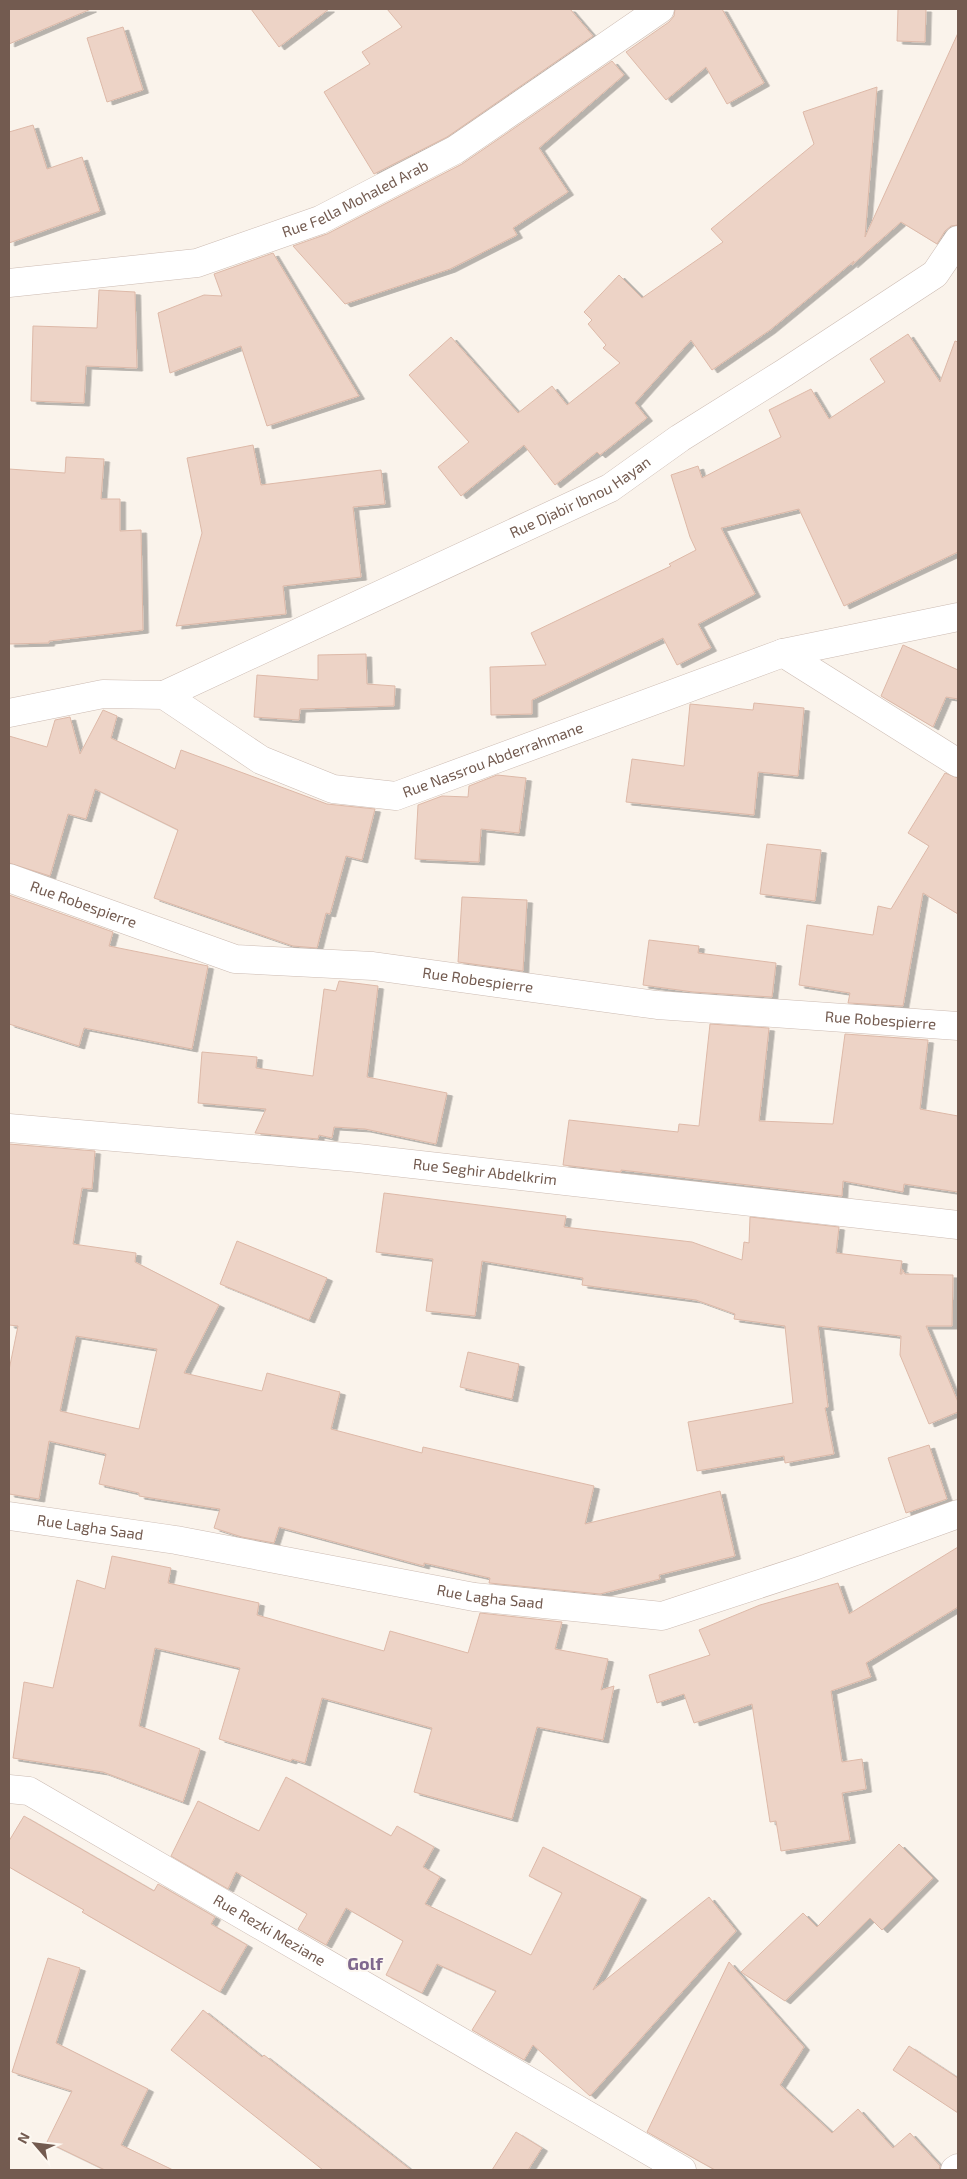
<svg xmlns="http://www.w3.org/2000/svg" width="967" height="2179" font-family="'Exo 2',sans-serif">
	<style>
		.building { fill: #edd3c6; stroke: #ddb9a8; fill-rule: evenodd; filter: url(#shadow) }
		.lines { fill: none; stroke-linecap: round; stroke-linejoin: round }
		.minor-casing { stroke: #ccbbb2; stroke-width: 29 }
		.minor { stroke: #fff; stroke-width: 28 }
		.labels { text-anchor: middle; stroke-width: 4; stroke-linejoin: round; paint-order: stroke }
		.street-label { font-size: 15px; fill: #735b50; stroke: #fdf8f1 }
		.quarter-label { font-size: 18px; font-weight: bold; fill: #7f688e; stroke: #fdf8f1 }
	</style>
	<defs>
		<filter id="shadow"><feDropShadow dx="5.5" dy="3" stdDeviation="0" flood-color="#0004"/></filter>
	</defs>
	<rect width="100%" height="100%" fill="#faf3eb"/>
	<g class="building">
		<path d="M 9,9 L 91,9 L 9,44 Z"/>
		<path d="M 251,9 L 329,9 L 279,47 Z"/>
		<path d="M 387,9 L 570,9 L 593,36 L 447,137 L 374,174 L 324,92 L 370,64 L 362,52 L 402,27 Z"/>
		<path d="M 675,9 L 722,9 L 764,83 L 727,104 L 706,67 L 666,100 L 626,52 L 669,22 L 674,16 Z"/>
		<path d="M 898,9 L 926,9 L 925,42 L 897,41 Z"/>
		<path d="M 123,27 L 143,90 L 107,102 L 87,38 Z"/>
		<path d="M 958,33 L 958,225 L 951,226 L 945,231 L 937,244 L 901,222 L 852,265 L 854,261 L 770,330 L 712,370 L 691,340 L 635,403 L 647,418 L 600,455 L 597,452 L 555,485 L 524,445 L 461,496 L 438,467 L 469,442 L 409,375 L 451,337 L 518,413 L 552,386 L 567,405 L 620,363 L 603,348 L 606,345 L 588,324 L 592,320 L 584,312 L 619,275 L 642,298 L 723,242 L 711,229 L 814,144 L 803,112 L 877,87 L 865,237 Z"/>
		<path d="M 612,61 L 624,75 L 539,148 L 568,192 L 513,228 L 517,235 L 450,269 L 345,304 L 293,246 L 327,234 L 462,164 Z"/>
		<path d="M 33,125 L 47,169 L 82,157 L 100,211 L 9,243 L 9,132 Z"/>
		<path d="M 273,253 L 359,396 L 267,426 L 241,346 L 170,373 L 158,313 L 204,295 L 222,296 L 214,274 Z"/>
		<path d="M 99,290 L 135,292 L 137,368 L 86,366 L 84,403 L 31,401 L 33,326 L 97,328 Z"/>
		<path d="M 908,334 L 940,382 L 955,341 L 958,342 L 958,552 L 844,606 L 799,509 L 721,528 L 755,594 L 698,624 L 711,648 L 677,665 L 663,638 L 532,700 L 532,714 L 491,715 L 490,667 L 546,665 L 531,633 L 671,566 L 669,564 L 696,550 L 690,537 L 671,475 L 698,466 L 702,478 L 781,437 L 769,410 L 811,389 L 829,419 L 885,382 L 870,359 Z"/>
		<path d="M 253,445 L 261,485 L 381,470 L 385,504 L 353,507 L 361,577 L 283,586 L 286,614 L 176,626 L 202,533 L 187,458 Z"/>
		<path d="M 66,457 L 104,459 L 101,499 L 120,499 L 120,531 L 141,530 L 143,630 L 49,641 L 49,643 L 9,644 L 9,469 L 65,473 Z"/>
		<path d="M 903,645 L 958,670 L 958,699 L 946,697 L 933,727 L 881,696 Z"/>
		<path d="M 366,654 L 367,684 L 395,686 L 394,706 L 300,709 L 299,720 L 254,717 L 257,675 L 318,680 L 318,655 Z"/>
		<path d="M 754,703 L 804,708 L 798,776 L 758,772 L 754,815 L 626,802 L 632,759 L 684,766 L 690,704 L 753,710 Z"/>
		<path d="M 103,710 L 117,716 L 111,738 L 175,769 L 181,750 L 327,804 L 375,809 L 362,860 L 346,856 L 330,914 L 326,913 L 317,948 L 293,946 L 154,898 L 178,830 L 95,789 L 86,819 L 68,814 L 50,876 L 9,863 L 9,736 L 47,747 L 55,720 L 70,717 L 80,754 Z"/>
		<path d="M 945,773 L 958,778 L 958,914 L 923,893 L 903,1006 L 848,1003 L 850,993 L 799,985 L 807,925 L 873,935 L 878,906 L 891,909 L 929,846 L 908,833 Z"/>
		<path d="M 497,775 L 526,778 L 519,833 L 481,829 L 479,862 L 415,859 L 418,805 L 442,796 L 468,797 L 469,786 Z"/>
		<path d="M 767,844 L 821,850 L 815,901 L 760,894 Z"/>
		<path d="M 9,895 L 113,932 L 109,946 L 208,966 L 192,1049 L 84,1028 L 79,1046 L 9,1024 Z"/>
		<path d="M 462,897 L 527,900 L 523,971 L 458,962 Z"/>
		<path d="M 649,940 L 699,946 L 698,953 L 776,963 L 772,997 L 693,992 L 643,985 Z"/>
		<path d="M 339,981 L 378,986 L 367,1077 L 447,1093 L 436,1144 L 365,1129 L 334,1127 L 332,1138 L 319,1135 L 318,1139 L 255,1133 L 266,1109 L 198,1103 L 202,1052 L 257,1057 L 256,1068 L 313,1076 L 324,989 L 336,991 Z"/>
		<path d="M 710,1024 L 769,1028 L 759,1121 L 833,1124 L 845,1034 L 928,1040 L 920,1109 L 958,1116 L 958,1192 L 904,1184 L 903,1192 L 843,1181 L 842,1196 L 621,1170 L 621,1172 L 563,1165 L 569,1120 L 678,1132 L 679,1124 L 699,1126 Z"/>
		<path d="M 9,1144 L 95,1151 L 92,1189 L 82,1188 L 73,1244 L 136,1253 L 135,1262 L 219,1305 L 184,1373 L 262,1391 L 267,1373 L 340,1392 L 331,1429 L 422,1453 L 423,1447 L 594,1486 L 585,1524 L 720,1491 L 735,1556 L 659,1575 L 660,1579 L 600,1594 L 489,1583 L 490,1578 L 424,1563 L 424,1566 L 279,1527 L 274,1543 L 242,1537 L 214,1528 L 220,1509 L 139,1496 L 139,1493 L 99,1484 L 106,1454 L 49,1441 L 39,1499 L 9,1494 L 9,1370 L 18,1326 L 9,1325 ZM 76,1336 L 157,1349 L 139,1429 L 60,1411 Z"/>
		<path d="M 384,1193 L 566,1216 L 564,1227 L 692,1242 L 742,1260 L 744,1242 L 749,1243 L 750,1217 L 839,1227 L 836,1253 L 902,1261 L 900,1274 L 902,1274 L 902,1269 L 905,1274 L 953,1275 L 952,1326 L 926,1326 L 958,1402 L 958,1412 L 929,1424 L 900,1355 L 901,1336 L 818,1326 L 828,1407 L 825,1408 L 834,1454 L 785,1463 L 784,1456 L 697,1471 L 688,1422 L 793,1403 L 785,1326 L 734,1319 L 735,1314 L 696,1300 L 582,1285 L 583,1278 L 482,1261 L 475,1316 L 426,1311 L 433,1259 L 376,1252 Z"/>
		<path d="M 237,1241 L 327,1278 L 309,1320 L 220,1284 Z"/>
		<path d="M 468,1352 L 519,1364 L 512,1399 L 460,1387 Z"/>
		<path d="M 929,1445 L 947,1499 L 906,1513 L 888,1458 Z"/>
		<path d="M 958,1547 L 958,1607 L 866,1663 L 871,1677 L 831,1691 L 842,1762 L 862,1759 L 866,1789 L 842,1793 L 850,1840 L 781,1851 L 776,1821 L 770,1822 L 752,1704 L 694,1723 L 684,1694 L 657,1703 L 649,1675 L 710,1655 L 699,1630 L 760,1605 L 838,1583 L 849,1614 Z"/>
		<path d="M 112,1556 L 171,1568 L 168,1583 L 259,1603 L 257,1615 L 384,1651 L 390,1631 L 468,1653 L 480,1613 L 562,1622 L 555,1649 L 608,1659 L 601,1690 L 614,1686 L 603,1740 L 537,1727 L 512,1819 L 414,1792 L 432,1728 L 322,1698 L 305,1763 L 292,1759 L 291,1761 L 219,1739 L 240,1668 L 155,1648 L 139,1726 L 200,1749 L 183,1802 L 103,1772 L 13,1758 L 24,1682 L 53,1688 L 77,1580 L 105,1589 Z"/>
		<path d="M 286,1777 L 391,1836 L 397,1826 L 434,1847 L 423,1867 L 440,1877 L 425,1904 L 531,1955 L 562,1893 L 529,1876 L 543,1847 L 641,1897 L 593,1990 L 709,1897 L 736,1931 L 590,2096 L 533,2045 L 524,2060 L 472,2030 L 496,1991 L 437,1964 L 422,1993 L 386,1975 L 403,1941 L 346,1908 L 326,1945 L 298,1929 L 307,1914 L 236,1872 L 228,1889 L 171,1856 L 198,1801 L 259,1831 Z"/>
		<path d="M 24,1816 L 154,1891 L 158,1884 L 215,1917 L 211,1924 L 247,1945 L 220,1992 L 82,1912 L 84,1910 L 9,1867 L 9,1841 Z"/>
		<path d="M 899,1844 L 933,1878 L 882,1930 L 870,1918 L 785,2001 L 741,1972 L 803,1913 L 817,1927 Z"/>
		<path d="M 48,1958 L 80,1968 L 56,2043 L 148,2089 L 121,2145 L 173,2170 L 105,2170 L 47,2142 L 72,2091 L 12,2072 Z"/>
		<path d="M 729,1962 L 804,2047 L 780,2085 L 832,2133 L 858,2109 L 893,2148 L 910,2133 L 940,2166 L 939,2170 L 715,2170 L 647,2132 Z"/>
		<path d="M 203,2010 L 262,2057 L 264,2055 L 411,2170 L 323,2170 L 171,2050 Z"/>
		<path d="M 909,2046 L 958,2078 L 958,2113 L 893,2070 Z"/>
		<path d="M 516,2132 L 542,2148 L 528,2170 L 492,2170 Z"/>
	</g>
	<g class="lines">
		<defs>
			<g id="minor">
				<path id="s1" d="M 9,283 L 197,263 L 320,220 L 455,150 L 660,9"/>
				<path d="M 783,653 L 958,763"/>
				<path id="s2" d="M 164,695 L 610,488 L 680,438 L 784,373 L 935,274 L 958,240"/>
				<path id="s3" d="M 9,713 L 103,694 L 164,695 L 261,760 L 333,789 L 396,796 L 783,653 L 958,617"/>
				<path id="s4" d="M 9,878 L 235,959 L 373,966 L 657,1005 L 958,1026"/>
				<path id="s5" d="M 9,1128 L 358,1158 L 958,1225"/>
				<path id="s6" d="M 9,1516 L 176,1540 L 474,1597 L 662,1616 L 808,1568 L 958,1514"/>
				<path id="s7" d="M 9,1789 L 29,1791 L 682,2170"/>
				<path d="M 955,2170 L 958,2168"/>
			</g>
		</defs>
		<use href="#minor" class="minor-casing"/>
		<use href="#minor" class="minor"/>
	</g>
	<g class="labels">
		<g class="street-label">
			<text dy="5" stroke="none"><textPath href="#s1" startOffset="360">Rue Fella Mohaled Arab</textPath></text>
			<text dy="5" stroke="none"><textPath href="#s2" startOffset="461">Rue Djabir Ibnou Hayan</textPath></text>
			<text dy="5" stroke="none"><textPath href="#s3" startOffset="518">Rue Nassrou Abderrahmane</textPath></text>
			<text dy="5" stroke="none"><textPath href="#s4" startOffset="79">Rue Robespierre</textPath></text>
			<text dy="5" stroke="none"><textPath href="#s4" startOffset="484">Rue Robespierre</textPath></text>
			<text dy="5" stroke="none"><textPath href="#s4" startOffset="889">Rue Robespierre</textPath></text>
			<text dy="5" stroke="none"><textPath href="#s5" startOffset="478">Rue Seghir Abdelkrim</textPath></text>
			<text dy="5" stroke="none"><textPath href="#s6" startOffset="82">Rue Lagha Saad</textPath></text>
			<text dy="5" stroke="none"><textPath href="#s6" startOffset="488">Rue Lagha Saad</textPath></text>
			<text dy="5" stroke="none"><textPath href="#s7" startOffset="298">Rue Rezki Meziane</textPath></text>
		</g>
		<g class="quarter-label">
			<text x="365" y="1970">Golf</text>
		</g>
	</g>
	<rect width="967" height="2179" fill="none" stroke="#735b50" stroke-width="20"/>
	<g transform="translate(35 2144) rotate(298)" stroke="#fdf8f1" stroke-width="4" paint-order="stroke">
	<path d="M0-4L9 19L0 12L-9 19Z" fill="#735b50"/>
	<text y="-8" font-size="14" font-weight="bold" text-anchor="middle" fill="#735b50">N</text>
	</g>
</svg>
